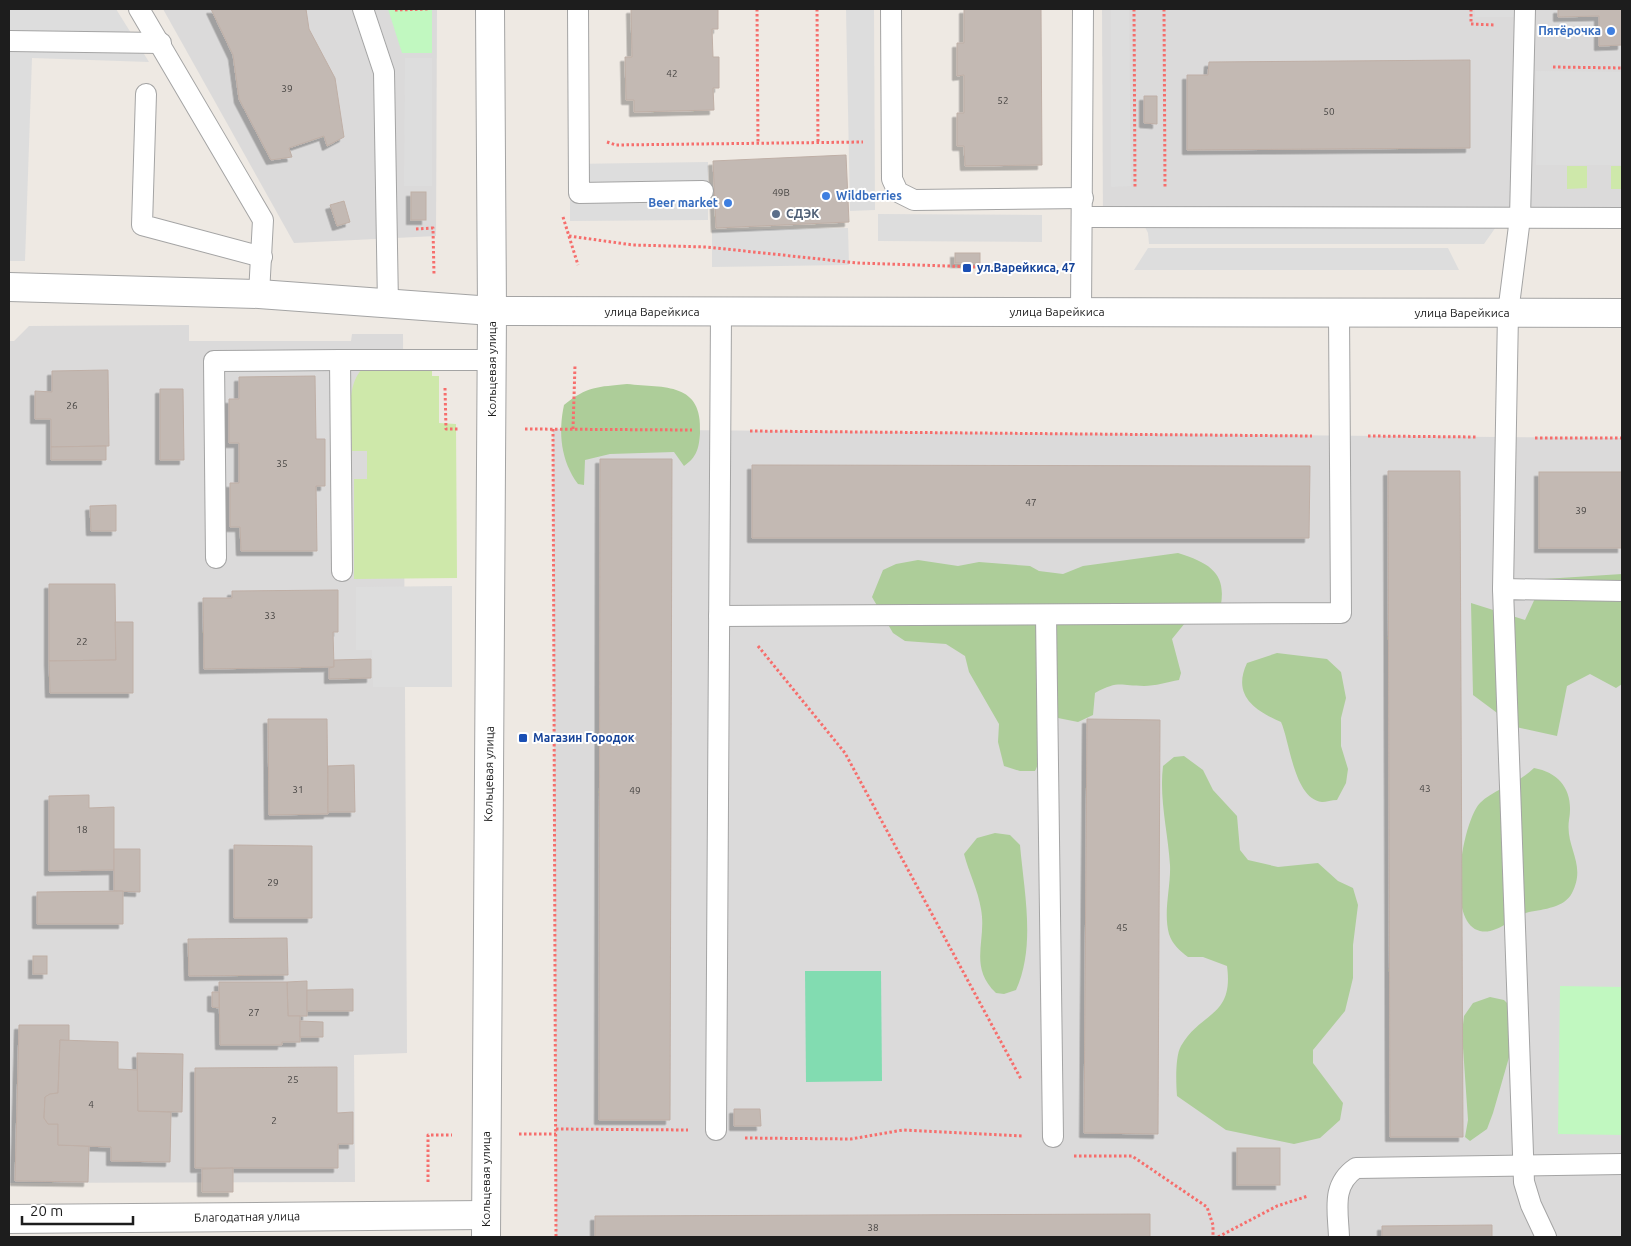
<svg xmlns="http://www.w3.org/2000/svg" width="1631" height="1246" font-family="Ubuntu,sans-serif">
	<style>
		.residential { fill: #dbdada }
		.grass { fill: #cee8aa }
		.forest { fill: #adcd99 }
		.park { fill: #c1f8c0 }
		.pitch { fill: #82dcb1 }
		.parking { fill: #ddd }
		.building { fill: #c3b9b3; stroke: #bfafa6; filter: url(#shadow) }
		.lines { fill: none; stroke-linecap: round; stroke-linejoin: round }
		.service-casing { stroke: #a4a4a4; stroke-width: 22 }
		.minor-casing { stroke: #a4a4a4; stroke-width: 30 }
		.tertiary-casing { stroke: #a4a4a4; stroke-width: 30 }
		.path { stroke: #f66e6c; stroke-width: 3; stroke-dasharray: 2.5 2.5; stroke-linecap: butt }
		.service { stroke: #fff; stroke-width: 20 }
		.minor { stroke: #fff; stroke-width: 28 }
		.tertiary { stroke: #fff; stroke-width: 28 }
		.shop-dot { fill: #3f7fe0; stroke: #fff; stroke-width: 2 }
		.service-dot { fill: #5c6f8a; stroke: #fff; stroke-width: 2 }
		.transit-dot { fill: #1a4fb4; stroke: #fff; stroke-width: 2 }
		.labels { text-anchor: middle; stroke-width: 4; stroke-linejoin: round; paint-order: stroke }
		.number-label { font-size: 10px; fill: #464442 }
		.shop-label { font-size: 12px; font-weight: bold; fill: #366cbe; stroke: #fff; text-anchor: end }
		.service-label { font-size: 12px; font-weight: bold; fill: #4e5e75; stroke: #fff; text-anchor: start }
		.transit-label { font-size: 12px; font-weight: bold; fill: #164399; stroke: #fff; text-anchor: start }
		.street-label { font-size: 12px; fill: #1d1d1d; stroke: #fff }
	</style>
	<defs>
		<filter id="shadow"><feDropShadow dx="-4.5" dy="4.5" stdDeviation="0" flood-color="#0004"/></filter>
	</defs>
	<rect width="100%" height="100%" fill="#eee9e3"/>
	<g class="residential">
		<path d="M 163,9 L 437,9 L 436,236 L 294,243 Z"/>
		<path d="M 1102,9 L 1622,9 L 1622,227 L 1103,227 Z"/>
		<path d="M 189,325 L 189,341 L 351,341 L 352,334 L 403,334 L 407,1053 L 354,1055 L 355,1182 L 9,1183 L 9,341 L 14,341 L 29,326 Z"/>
		<path d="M 553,429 L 1622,438 L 1622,1237 L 556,1237 Z"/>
	</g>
	<g class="grass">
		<path d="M 1567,166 L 1587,166 L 1587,188 L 1567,189 Z"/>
		<rect x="1611" y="166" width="11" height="23"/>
		<path d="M 432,364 L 432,376 L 439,376 L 439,423 L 456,424 L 457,578 L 354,579 L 354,479 L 367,479 L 367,451 L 352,451 C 352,424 343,384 366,365 Z"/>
	</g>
	<g class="forest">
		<path d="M 627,384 C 665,388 703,382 700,433 C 699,448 697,457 684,466 L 674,452 L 610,454 L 585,460 L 584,485 L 578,484 C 561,461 558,433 564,405 C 587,386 598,387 627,384 Z"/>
		<path d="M 1178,553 C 1217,565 1229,578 1218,618 L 1185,623 L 1172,639 L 1181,673 L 1179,680 C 1168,682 1155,686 1144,686 C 1120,686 1119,680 1095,693 L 1093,715 L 1078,722 L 1043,715 L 1039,718 C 1035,736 1043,757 1035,771 L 1020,771 L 1004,766 L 998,742 L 999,724 L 969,672 L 965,656 L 946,644 L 905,641 L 893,633 L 872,597 L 883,570 L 896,564 L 918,560 L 958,566 L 979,562 L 1030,566 L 1039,571 L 1063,574 L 1083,566 Z"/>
		<path d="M 1622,574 L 1622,684 L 1616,688 L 1590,674 L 1567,686 L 1557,736 L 1516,727 L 1473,695 L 1471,603 L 1525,620 L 1544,579 Z"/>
		<path d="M 1277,653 L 1327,659 L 1341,672 L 1346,698 L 1341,718 L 1341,746 L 1348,769 L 1346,783 L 1337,800 C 1332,800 1326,802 1322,802 C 1294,799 1290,742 1281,722 C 1254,710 1232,695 1247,663 Z"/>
		<path d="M 1184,756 L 1203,770 L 1213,790 L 1237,816 L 1240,850 L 1248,860 L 1278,867 L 1318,863 L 1338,881 L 1353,888 L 1358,905 L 1353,945 L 1353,978 L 1345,1011 L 1313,1050 L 1313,1063 L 1343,1103 L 1340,1120 L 1320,1138 L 1294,1144 L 1226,1130 L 1177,1096 C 1176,1084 1175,1056 1181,1046 C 1201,1011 1234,1018 1227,966 L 1203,957 L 1188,957 C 1180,951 1172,944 1169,934 C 1163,912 1171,887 1170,865 C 1168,832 1159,799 1163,766 L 1174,757 Z"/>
		<path d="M 1534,768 C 1561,773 1574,792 1569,820 C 1565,848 1587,864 1572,893 C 1564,908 1544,909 1529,912 C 1514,916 1497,935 1480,931 C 1445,923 1462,822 1480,803 C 1494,789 1518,784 1534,768 Z"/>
		<path d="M 995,833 L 1010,835 L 1020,845 C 1024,892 1036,946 1016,990 L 1004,994 L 996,993 C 968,966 987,941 981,909 C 978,890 969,873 964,854 L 977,838 Z"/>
		<path d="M 1490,997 L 1504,1000 L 1512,1008 L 1514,1040 L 1493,1113 L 1487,1129 L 1470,1141 L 1465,1137 L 1468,1120 L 1462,1033 L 1464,1016 L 1473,1003 Z"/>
	</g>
	<g class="park">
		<path d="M 388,9 L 432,9 L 432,53 L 402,53 Z"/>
		<path d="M 1560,986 L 1622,987 L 1622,1135 L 1558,1134 Z"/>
	</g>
	<path class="pitch" d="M 805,971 L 881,971 L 882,1081 L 806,1082 Z"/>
	<g class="parking">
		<path d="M 9,9 L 116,9 L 149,62 L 32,58 L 25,261 L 9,261 Z"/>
		<path d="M 846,9 L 874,9 L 875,210 L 850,211 Z"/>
		<path d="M 1111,9 L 1129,9 L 1131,186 L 1111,187 Z"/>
		<rect x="1475" y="9" width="39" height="8"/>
		<path d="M 405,58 L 432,58 L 432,186 L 404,186 Z"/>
		<path d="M 1536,71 L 1622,72 L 1622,165 L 1536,165 Z"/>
		<path d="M 708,162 L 708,220 L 570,221 L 570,164 Z"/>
		<path d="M 878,214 L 1042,215 L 1042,242 L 878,241 Z"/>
		<path d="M 1498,224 L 1484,244 L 1149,244 L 1148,233 L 1144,225 Z"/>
		<path d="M 848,228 L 849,265 L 712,267 L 712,230 Z"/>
		<path d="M 1148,248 L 1448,248 L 1459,270 L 1134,270 Z"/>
		<path d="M 452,586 L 452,687 L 373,687 L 372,650 L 356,650 L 356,587 Z"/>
	</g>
	<g class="building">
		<path d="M 211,9 L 306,9 L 309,29 L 335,78 L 344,137 L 327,146 L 324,136 L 289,148 L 292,157 L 271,160 L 239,99 L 233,55 Z"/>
		<path d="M 631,9 L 718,9 L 718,29 L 712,29 L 713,57 L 719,57 L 719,88 L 713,88 L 714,110 L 634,112 L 634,100 L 626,100 L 625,57 L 632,57 Z"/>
		<path d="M 964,9 L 1041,9 L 1042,165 L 965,166 L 964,146 L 957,146 L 957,113 L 964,113 L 964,75 L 957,76 L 957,43 L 964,43 Z"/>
		<path d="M 1558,9 L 1622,9 L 1622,45 L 1599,46 L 1599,16 L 1558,17 Z"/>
		<path d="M 1470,60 L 1470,148 L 1187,150 L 1187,75 L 1208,75 L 1209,62 Z"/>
		<path d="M 1144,96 L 1157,96 L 1157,124 L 1144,123 Z"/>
		<path d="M 846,155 L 849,222 L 716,228 L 713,161 Z"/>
		<rect x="411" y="192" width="15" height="28"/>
		<path d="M 344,201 L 350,222 L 337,226 L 330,205 Z"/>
		<rect x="955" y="253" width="25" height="10"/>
		<path d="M 108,370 L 109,446 L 51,447 L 51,419 L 35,419 L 35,391 L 52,392 L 52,371 Z"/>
		<path d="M 315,376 L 316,439 L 325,439 L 325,486 L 316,486 L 317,551 L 241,551 L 240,527 L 230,527 L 230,483 L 239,483 L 239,443 L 229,443 L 229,399 L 239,399 L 239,377 Z"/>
		<path d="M 160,389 L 183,389 L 184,460 L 160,460 Z"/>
		<path d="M 106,446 L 106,460 L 51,460 L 51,447 Z"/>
		<path d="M 600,459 L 672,459 L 670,1120 L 599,1120 Z"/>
		<path d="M 752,465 L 1310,466 L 1309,538 L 752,538 Z"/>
		<path d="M 1388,471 L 1460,471 L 1463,1137 L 1390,1137 Z"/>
		<rect x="1539" y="472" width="83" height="76"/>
		<path d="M 116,505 L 116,531 L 91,531 L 90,506 Z"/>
		<path d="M 49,584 L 115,584 L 116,660 L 49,661 Z"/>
		<path d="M 338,590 L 338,632 L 333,632 L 334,667 L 204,669 L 203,598 L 232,598 L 232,591 Z"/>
		<path d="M 115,622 L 133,622 L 133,693 L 50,693 L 49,661 L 116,660 Z"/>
		<path d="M 371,659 L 371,678 L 329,679 L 329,668 L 334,667 L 334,660 Z"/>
		<path d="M 268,719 L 327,719 L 328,814 L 269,815 Z"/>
		<path d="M 1087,719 L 1160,720 L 1158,1134 L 1084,1133 Z"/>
		<path d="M 354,765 L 355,812 L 328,812 L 328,766 Z"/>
		<path d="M 89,795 L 89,808 L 114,807 L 114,870 L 49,871 L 49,796 Z"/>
		<path d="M 234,845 L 312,846 L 312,918 L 234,918 Z"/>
		<path d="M 114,849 L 140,849 L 140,892 L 114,891 Z"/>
		<path d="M 123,891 L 123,924 L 37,924 L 37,892 Z"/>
		<path d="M 287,938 L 288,975 L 189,976 L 188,939 Z"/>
		<rect x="33" y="956" width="14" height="18"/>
		<path d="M 307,981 L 307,1016 L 288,1016 L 287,982 Z"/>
		<path d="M 219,982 L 287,982 L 288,1016 L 300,1016 L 300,1042 L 282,1042 L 282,1045 L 220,1045 Z"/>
		<path d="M 353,989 L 353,1011 L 307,1011 L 307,990 Z"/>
		<path d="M 212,992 L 219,992 L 219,1008 L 212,1007 Z"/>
		<path d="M 300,1021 L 323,1022 L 323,1037 L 300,1037 Z"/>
		<path d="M 19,1025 L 69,1025 L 69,1041 L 60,1040 L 58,1093 L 50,1094 L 45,1097 L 44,1118 L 48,1124 L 58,1124 L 58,1145 L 89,1146 L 88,1182 L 15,1181 Z"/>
		<path d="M 60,1040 L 118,1042 L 118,1069 L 139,1070 L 138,1111 L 171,1112 L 170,1162 L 111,1161 L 111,1147 L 58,1145 L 58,1124 L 48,1124 L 44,1118 L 45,1097 L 50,1094 L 58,1093 Z"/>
		<path d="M 137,1053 L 183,1054 L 182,1112 L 138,1111 Z"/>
		<path d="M 337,1067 L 337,1113 L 353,1112 L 353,1144 L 338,1144 L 338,1168 L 195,1168 L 195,1068 Z"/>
		<path d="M 734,1109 L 760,1109 L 761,1126 L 734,1126 Z"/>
		<rect x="1237" y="1148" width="43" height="37"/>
		<path d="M 233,1168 L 233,1192 L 202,1192 L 202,1169 Z"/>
		<path d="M 1150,1214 L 1150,1237 L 595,1237 L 595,1216 Z"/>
		<path d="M 1492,1225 L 1492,1237 L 1382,1237 L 1382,1226 Z"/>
	</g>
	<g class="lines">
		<defs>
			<g id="service">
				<path d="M 139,9 L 263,220 L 259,294"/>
				<path d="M 363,9 L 384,72 L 388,305"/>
				<path d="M 578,9 L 579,193 L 703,191"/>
				<path d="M 891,9 L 892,179 L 898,192 L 914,200 L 1083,198"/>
				<path d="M 9,41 L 161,43"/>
				<path d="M 146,94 L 142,225 L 262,257"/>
				<path d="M 1083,217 L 1622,218"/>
				<path d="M 1081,312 L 1083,9"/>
				<path d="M 216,558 L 214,361 L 340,360"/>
				<path d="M 342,571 L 340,360 L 492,360"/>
				<path d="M 1503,589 L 1508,313 L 1520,218 L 1525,9"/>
				<path d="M 1046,615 L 1053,1137"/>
				<path d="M 719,616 L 1341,613 L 1339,313"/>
				<path d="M 716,1130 L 721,312"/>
				<path d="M 1339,1237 C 1338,1210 1331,1185 1356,1168 L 1622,1164"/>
				<path d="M 1546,1237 L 1531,1205 L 1524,1182 L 1503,589 L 1622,591"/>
			</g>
			<g id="minor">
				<path d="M 9,287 L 259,294 L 492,311"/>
				<path d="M 9,1219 L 486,1215"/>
			</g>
			<g id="tertiary">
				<path d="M 492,311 L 1622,313"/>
				<path d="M 486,1237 L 492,311 L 490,9"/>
			</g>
		</defs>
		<use href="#service" class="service-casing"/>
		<use href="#minor" class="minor-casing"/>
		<use href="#tertiary" class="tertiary-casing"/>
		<g class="path">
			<path d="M 757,9 L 758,143"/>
			<path d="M 817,9 L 818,143"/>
			<path d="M 1134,9 L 1135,187"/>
			<path d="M 1164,9 L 1165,187"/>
			<path d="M 1471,9 L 1471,24 L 1495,25"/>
			<path d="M 395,10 L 429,9"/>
			<path d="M 1553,67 L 1622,68"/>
			<path d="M 607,142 L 616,145 L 863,142"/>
			<path d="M 563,217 L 578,265"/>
			<path d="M 416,229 L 433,228 L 434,275"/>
			<path d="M 569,236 L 633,245 L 707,247 L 857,263 L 1009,268"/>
			<path d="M 445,388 L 446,429 L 459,429"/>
			<path d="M 525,429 L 692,430"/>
			<path d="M 553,429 L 556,1237"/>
			<path d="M 573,429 L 575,365"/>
			<path d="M 750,431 L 1312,436"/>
			<path d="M 1368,436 L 1477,437"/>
			<path d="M 1535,438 L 1622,438"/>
			<path d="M 758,646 L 845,753 L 1021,1079"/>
			<path d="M 556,1129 L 688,1130"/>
			<path d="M 519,1134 L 556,1134"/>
			<path d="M 745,1138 L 851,1139 L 903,1130 L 1023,1136"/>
			<path d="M 1074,1156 L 1132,1156 L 1207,1207 L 1213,1225 L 1213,1237"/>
			<path d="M 428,1182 L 428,1135 L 452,1135"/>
			<path d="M 1218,1237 L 1277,1206 L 1308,1196"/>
		</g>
		<use href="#service" class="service"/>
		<use href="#minor" class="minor"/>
		<use href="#tertiary" class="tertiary"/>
	</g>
	<g class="shop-dot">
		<circle cx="1611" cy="31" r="5"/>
		<circle cx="826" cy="196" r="5"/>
		<circle cx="728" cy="203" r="5"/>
	</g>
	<circle class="service-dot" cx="776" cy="214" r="5"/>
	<g class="transit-dot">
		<rect x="962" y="263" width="10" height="10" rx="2.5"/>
		<rect x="518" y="733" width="10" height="10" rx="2.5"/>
	</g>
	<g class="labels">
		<g class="number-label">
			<text x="672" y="77">42</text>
			<text x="287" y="92">39</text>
			<text x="1003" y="104">52</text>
			<text x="1329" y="115">50</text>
			<text x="781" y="196">49В</text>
			<text x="72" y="409">26</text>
			<text x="282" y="467">35</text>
			<text x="1031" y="506">47</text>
			<text x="1581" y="514">39</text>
			<text x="270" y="619">33</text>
			<text x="82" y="645">22</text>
			<text x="1425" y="792">43</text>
			<text x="298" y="793">31</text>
			<text x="635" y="794">49</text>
			<text x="82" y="833">18</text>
			<text x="273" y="886">29</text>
			<text x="1122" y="931">45</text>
			<text x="254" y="1016">27</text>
			<text x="293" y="1083">25</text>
			<text x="91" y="1108">4</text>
			<text x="274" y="1124">2</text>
			<text x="873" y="1231">38</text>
		</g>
		<g class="shop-label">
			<text x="1601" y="35">Пятёрочка</text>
			<text x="836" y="200" text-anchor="start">Wildberries</text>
			<text x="718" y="207">Beer market</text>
		</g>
		<g class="service-label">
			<text x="786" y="218">СДЭК</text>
		</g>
		<g class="transit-label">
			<text x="977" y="272">ул.Варейкиса, 47</text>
			<text x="533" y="742">Магазин Городок</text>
		</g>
		<g class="street-label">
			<text x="652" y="316">улица Варейкиса</text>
			<text x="1057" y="316">улица Варейкиса</text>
			<text x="1462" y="317">улица Варейкиса</text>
			<text transform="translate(492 369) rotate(-90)" y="4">Кольцевая улица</text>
			<text transform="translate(489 774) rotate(-89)" y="4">Кольцевая улица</text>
			<text transform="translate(486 1179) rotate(-90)" y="4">Кольцевая улица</text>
			<text transform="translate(247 1217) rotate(-1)" y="4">Благодатная улица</text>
		</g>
	</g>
	<rect width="1631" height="1246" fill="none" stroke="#1d1d1d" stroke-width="20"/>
	<path d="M22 1216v8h111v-8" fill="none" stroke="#1d1d1d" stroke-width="2.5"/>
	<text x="30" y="1216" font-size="15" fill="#1d1d1d" stroke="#ffffff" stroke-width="4" paint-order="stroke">20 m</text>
</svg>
